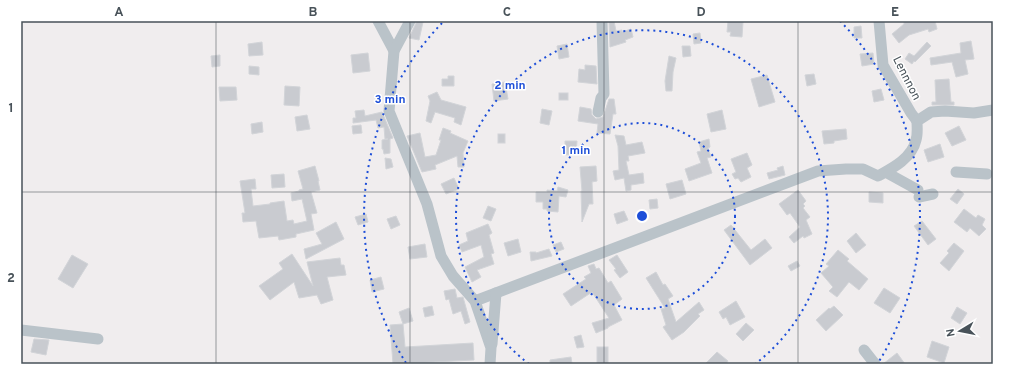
<svg xmlns="http://www.w3.org/2000/svg" width="1014" height="385" font-family="Overpass,sans-serif">
	<style>
		.building { fill: #c9cbd0; stroke: #d2d4d8 }
		.lines { fill: none; stroke-linecap: round; stroke-linejoin: round }
		.minor { stroke: #bac3c9; stroke-width: 11 }
		.grid { fill: none; stroke: #485259; stroke-width: 1; stroke-opacity: 0.55 }
		.ring { fill: none; stroke: #1d4ed8; stroke-width: 2; stroke-dasharray: 2 4 }
		.labels { text-anchor: middle; stroke-width: 3; stroke-linejoin: round; paint-order: stroke }
		.street-label { font-size: 12px; fill: #485259; stroke: #fff }
		.centre { fill: #1d4ed8; stroke: #fff; stroke-width: 2 }
		.ring-label { font-size: 12px; text-anchor: middle; font-weight: bold; fill: #1d4ed8; stroke: #fff; stroke-width: 3; stroke-linejoin: round; paint-order: stroke }
		.neatline { fill: none; stroke: #485259; stroke-width: 1.5 }
		.grid-label { font-size: 13px; text-anchor: middle; font-weight: bold; fill: #485259 }
	</style>
	<rect width="100%" height="100%" fill="#f0edee"/>
	<g class="building">
		<path d="M 417,21 L 423,22 L 419,40 L 409,38 Z"/>
		<path d="M 609,21 L 614,21 L 616,31 L 622,30 L 622,32 L 631,29 L 633,37 L 625,40 L 626,42 L 610,47 Z"/>
		<path d="M 728,21 L 743,22 L 742,37 L 730,36 L 731,32 L 727,32 Z"/>
		<path d="M 904,21 L 935,21 L 937,29 L 929,32 L 928,29 L 909,35 L 899,43 L 892,34 L 904,24 Z"/>
		<path d="M 861,26 L 862,38 L 854,38 L 854,27 Z"/>
		<path d="M 700,33 L 701,43 L 694,44 L 693,34 Z"/>
		<path d="M 971,41 L 974,59 L 965,60 L 968,74 L 956,77 L 952,62 L 931,65 L 930,58 L 961,53 L 960,43 Z"/>
		<path d="M 262,42 L 263,55 L 249,56 L 248,44 Z"/>
		<path d="M 927,42 L 931,46 L 915,62 L 914,61 L 912,64 L 905,59 L 909,53 L 914,56 Z"/>
		<path d="M 567,44 L 569,57 L 559,59 L 557,46 Z"/>
		<path d="M 682,46 L 690,46 L 691,56 L 683,57 Z"/>
		<path d="M 368,53 L 370,71 L 353,73 L 351,55 Z"/>
		<path d="M 873,53 L 874,64 L 862,66 L 860,54 Z"/>
		<path d="M 220,55 L 220,66 L 212,67 L 211,56 Z"/>
		<path d="M 669,56 L 676,58 L 673,72 L 672,91 L 666,91 L 665,81 Z"/>
		<path d="M 585,65 L 596,66 L 597,84 L 578,82 L 579,69 L 585,70 Z"/>
		<path d="M 249,66 L 259,67 L 259,75 L 249,74 Z"/>
		<path d="M 814,74 L 816,84 L 807,86 L 805,75 Z"/>
		<path d="M 767,75 L 775,102 L 759,107 L 751,79 Z"/>
		<path d="M 448,76 L 454,76 L 454,86 L 442,86 L 442,79 L 448,79 Z"/>
		<path d="M 949,79 L 951,102 L 954,102 L 954,105 L 932,105 L 932,102 L 936,102 L 935,80 Z"/>
		<path d="M 505,82 L 508,99 L 494,101 L 492,84 Z"/>
		<path d="M 285,86 L 300,87 L 299,106 L 284,105 Z"/>
		<path d="M 219,87 L 236,87 L 237,100 L 220,101 Z"/>
		<path d="M 881,89 L 884,100 L 874,102 L 872,91 Z"/>
		<path d="M 437,92 L 441,100 L 466,107 L 461,125 L 454,122 L 455,118 L 435,112 L 431,123 L 426,121 L 430,101 L 428,96 Z"/>
		<rect x="559" y="93" width="9" height="7"/>
		<path d="M 609,99 L 614,99 L 616,114 L 613,114 L 610,134 L 597,133 L 598,124 L 578,121 L 580,107 L 591,109 L 592,115 L 596,119 L 603,117 Z"/>
		<path d="M 542,109 L 552,111 L 549,125 L 540,123 Z"/>
		<path d="M 364,110 L 365,116 L 382,112 L 393,138 L 390,139 L 390,153 L 384,154 L 383,149 L 382,149 L 382,140 L 388,139 L 385,139 L 384,127 L 378,128 L 376,120 L 353,123 L 353,118 L 356,118 L 355,111 Z"/>
		<path d="M 722,110 L 726,129 L 711,132 L 707,114 Z"/>
		<path d="M 307,115 L 310,129 L 297,131 L 295,117 Z"/>
		<path d="M 262,122 L 263,132 L 252,134 L 251,124 Z"/>
		<path d="M 361,125 L 362,133 L 353,134 L 352,126 Z"/>
		<path d="M 959,126 L 966,140 L 952,146 L 945,133 Z"/>
		<path d="M 443,128 L 451,131 L 450,133 L 468,141 L 463,153 L 464,167 L 458,167 L 457,156 L 435,165 L 436,169 L 422,172 L 407,136 L 420,133 L 425,157 L 436,155 L 441,140 L 439,140 Z"/>
		<path d="M 846,129 L 847,139 L 834,141 L 834,143 L 824,144 L 822,131 Z"/>
		<rect x="498" y="134" width="7" height="9"/>
		<path d="M 615,135 L 624,136 L 626,145 L 642,142 L 645,153 L 628,156 L 629,161 L 626,161 L 629,175 L 643,173 L 644,183 L 631,185 L 631,190 L 626,191 L 624,178 L 615,180 L 613,171 L 619,170 L 618,146 Z"/>
		<path d="M 709,139 L 710,147 L 708,148 L 711,157 L 707,158 L 712,173 L 689,181 L 685,169 L 701,163 L 697,152 L 701,151 L 699,142 Z"/>
		<path d="M 565,141 L 577,141 L 576,154 L 565,155 Z"/>
		<path d="M 940,144 L 944,157 L 928,162 L 924,150 Z"/>
		<path d="M 747,153 L 752,165 L 747,168 L 751,177 L 741,182 L 738,178 L 735,179 L 732,174 L 736,172 L 731,159 Z"/>
		<path d="M 385,158 L 391,159 L 393,167 L 386,169 Z"/>
		<path d="M 315,166 L 319,181 L 318,181 L 320,190 L 311,192 L 317,213 L 311,214 L 314,230 L 296,234 L 296,237 L 279,240 L 278,236 L 259,238 L 256,221 L 243,222 L 242,213 L 245,213 L 240,181 L 255,179 L 256,189 L 251,189 L 253,206 L 270,204 L 270,203 L 284,201 L 287,221 L 293,220 L 294,224 L 307,221 L 302,199 L 292,201 L 291,193 L 299,191 L 299,190 L 303,189 L 298,171 Z"/>
		<path d="M 596,166 L 597,181 L 592,182 L 593,204 L 589,204 L 582,222 L 581,191 L 582,191 L 580,167 Z"/>
		<path d="M 783,166 L 785,175 L 769,179 L 767,173 L 778,170 L 777,168 Z"/>
		<path d="M 284,174 L 285,187 L 272,188 L 271,175 Z"/>
		<path d="M 454,178 L 459,189 L 446,194 L 441,184 Z"/>
		<path d="M 682,180 L 686,194 L 670,199 L 666,184 Z"/>
		<path d="M 558,187 L 568,190 L 566,197 L 559,196 L 558,212 L 547,211 L 547,209 L 543,209 L 543,202 L 536,202 L 536,192 L 547,192 L 547,190 L 557,191 Z"/>
		<path d="M 958,189 L 964,194 L 957,204 L 950,199 Z"/>
		<path d="M 798,190 L 806,201 L 803,204 L 805,206 L 803,208 L 810,217 L 806,220 L 812,234 L 804,238 L 803,236 L 794,243 L 789,237 L 800,227 L 790,213 L 787,215 L 779,204 Z"/>
		<path d="M 869,192 L 883,193 L 883,203 L 869,202 Z"/>
		<path d="M 657,199 L 658,208 L 650,209 L 649,200 Z"/>
		<path d="M 488,206 L 496,209 L 491,221 L 483,218 Z"/>
		<path d="M 964,209 L 976,218 L 978,215 L 985,219 L 982,225 L 986,229 L 979,236 L 970,228 L 967,232 L 954,222 Z"/>
		<path d="M 624,211 L 628,220 L 617,224 L 614,214 Z"/>
		<path d="M 366,214 L 368,222 L 358,225 L 355,217 Z"/>
		<path d="M 396,216 L 400,225 L 391,229 L 387,219 Z"/>
		<path d="M 922,221 L 936,239 L 928,245 L 914,226 Z"/>
		<path d="M 336,222 L 344,239 L 306,259 L 304,249 L 322,244 L 316,233 Z"/>
		<path d="M 488,224 L 492,233 L 489,235 L 494,253 L 491,254 L 494,264 L 477,270 L 481,277 L 472,282 L 465,267 L 484,257 L 481,245 L 462,252 L 459,245 L 468,241 L 466,233 Z"/>
		<path d="M 731,225 L 751,250 L 765,239 L 772,248 L 750,265 L 724,230 Z"/>
		<path d="M 856,233 L 866,245 L 856,253 L 847,241 Z"/>
		<path d="M 518,239 L 521,252 L 508,256 L 504,243 Z"/>
		<path d="M 561,242 L 564,249 L 556,252 L 553,245 Z"/>
		<path d="M 954,243 L 964,251 L 949,271 L 940,263 L 949,253 L 947,251 Z"/>
		<path d="M 425,244 L 427,257 L 410,259 L 408,247 Z"/>
		<path d="M 549,249 L 552,256 L 531,261 L 530,252 L 536,252 L 536,253 Z"/>
		<path d="M 838,250 L 849,259 L 847,261 L 868,279 L 859,290 L 849,282 L 837,297 L 829,291 L 833,287 L 821,273 L 829,266 L 826,264 Z"/>
		<path d="M 292,254 L 313,286 L 307,262 L 340,258 L 341,265 L 344,265 L 346,275 L 327,277 L 333,300 L 321,304 L 317,295 L 299,298 L 294,282 L 270,300 L 259,286 L 283,269 L 279,263 Z"/>
		<path d="M 72,255 L 88,264 L 73,288 L 58,279 Z"/>
		<path d="M 617,255 L 628,272 L 620,278 L 614,270 L 616,269 L 609,260 Z"/>
		<path d="M 797,261 L 800,266 L 791,271 L 788,266 Z"/>
		<path d="M 594,264 L 596,269 L 599,268 L 608,283 L 611,281 L 622,299 L 614,305 L 622,320 L 608,327 L 608,328 L 596,333 L 592,323 L 609,318 L 592,292 L 571,306 L 563,294 L 586,279 L 584,277 L 591,273 L 588,266 Z"/>
		<path d="M 656,272 L 663,285 L 665,284 L 673,296 L 668,299 L 676,322 L 699,302 L 704,310 L 698,314 L 700,316 L 684,332 L 672,340 L 663,327 L 666,325 L 661,309 L 665,308 L 646,278 Z"/>
		<path d="M 381,277 L 384,289 L 372,292 L 370,280 Z"/>
		<path d="M 884,288 L 900,298 L 890,313 L 874,303 Z"/>
		<path d="M 455,289 L 457,298 L 463,297 L 470,322 L 465,324 L 461,311 L 453,314 L 449,299 L 446,300 L 444,291 Z"/>
		<path d="M 736,301 L 745,317 L 730,325 L 726,317 L 723,319 L 719,312 Z"/>
		<path d="M 432,306 L 434,315 L 425,317 L 423,308 Z"/>
		<path d="M 834,306 L 843,315 L 826,331 L 816,320 L 829,308 L 830,309 Z"/>
		<path d="M 957,307 L 967,313 L 960,324 L 951,318 Z"/>
		<path d="M 409,308 L 413,321 L 403,324 L 399,312 Z"/>
		<path d="M 746,323 L 754,330 L 743,341 L 736,334 Z"/>
		<path d="M 403,324 L 405,347 L 473,343 L 474,360 L 393,364 L 390,325 Z"/>
		<path d="M 581,335 L 584,347 L 577,348 L 574,337 Z"/>
		<path d="M 34,339 L 49,340 L 46,355 L 31,352 Z"/>
		<path d="M 932,341 L 949,347 L 944,363 L 927,357 Z"/>
		<rect x="597" y="347" width="11" height="17"/>
		<path d="M 717,352 L 728,361 L 726,364 L 705,364 Z"/>
		<path d="M 897,353 L 905,364 L 883,364 Z"/>
		<path d="M 571,357 L 572,364 L 550,364 L 550,360 Z"/>
	</g>
	<g class="lines">
		<g class="minor">
			<path d="M 378,21 L 394,51"/>
			<path d="M 410,21 L 394,51 L 389,111 L 427,204 L 441,256 L 453,276 L 475,301 L 491,348 L 490,364"/>
			<path d="M 879,21 L 883,65 L 911,113 L 917,121"/>
			<path d="M 598,112 L 601,98 L 604,94 L 602,21"/>
			<path d="M 956,172 L 987,174"/>
			<path d="M 889,174 L 918,190"/>
			<path d="M 919,197 L 933,194"/>
			<path d="M 475,301 L 818,171 L 846,169 L 863,169 L 878,176 C 893,168 912,158 916,140 C 918,134 917,127 917,121 L 931,112 L 945,111 L 974,113 L 993,110"/>
			<path d="M 21,330 L 98,339"/>
			<path d="M 492,344 L 496,293"/>
			<path d="M 864,350 L 875,364"/>
		</g>
	</g>
	<path class="grid" d="M 216,21 L 216,364M 410,21 L 410,364M 604,21 L 604,364M 798,21 L 798,364M 21,192 L 993,192"/>
	<g class="ring">
		<circle cx="642" cy="216" r="93"/>
		<path d="M529 364A186 186 0 1 1 755 364"/>
		<path d="M406 363A278 278 0 0 1 444 21M840 21A278 278 0 0 1 878 363"/>
	</g>
	<g class="labels">
		<g class="street-label">
			<text transform="translate(907 78) rotate(63)" y="4">Lennnon</text>
		</g>
	</g>
	<circle cx="642" cy="216" r="6" class="centre"/>
	<g class="ring-label">
		<text x="510" y="89">2 min</text>
		<text x="390" y="103">3 min</text>
		<text x="576" y="154">1 min</text>
	</g>
	<rect width="1014" height="385" fill="none" stroke="#ffffff" stroke-width="44"/>
	<g transform="translate(960 331) rotate(260)" stroke="#ffffff" stroke-width="3" paint-order="stroke">
	<path d="M0-3L7 15L0 10L-7 15Z" fill="#485259"/>
	<text y="-6" font-size="11" font-weight="bold" text-anchor="middle" fill="#485259">N</text>
	</g>
	<rect x="22" y="22" width="970" height="341" class="neatline"/>
	<g class="grid-label">
		<text x="119" y="16">A</text>
		<text x="313" y="16">B</text>
		<text x="507" y="16">C</text>
		<text x="701" y="16">D</text>
		<text x="895" y="16">E</text>
		<text x="11" y="112">1</text>
		<text x="11" y="282">2</text>
	</g>
</svg>
